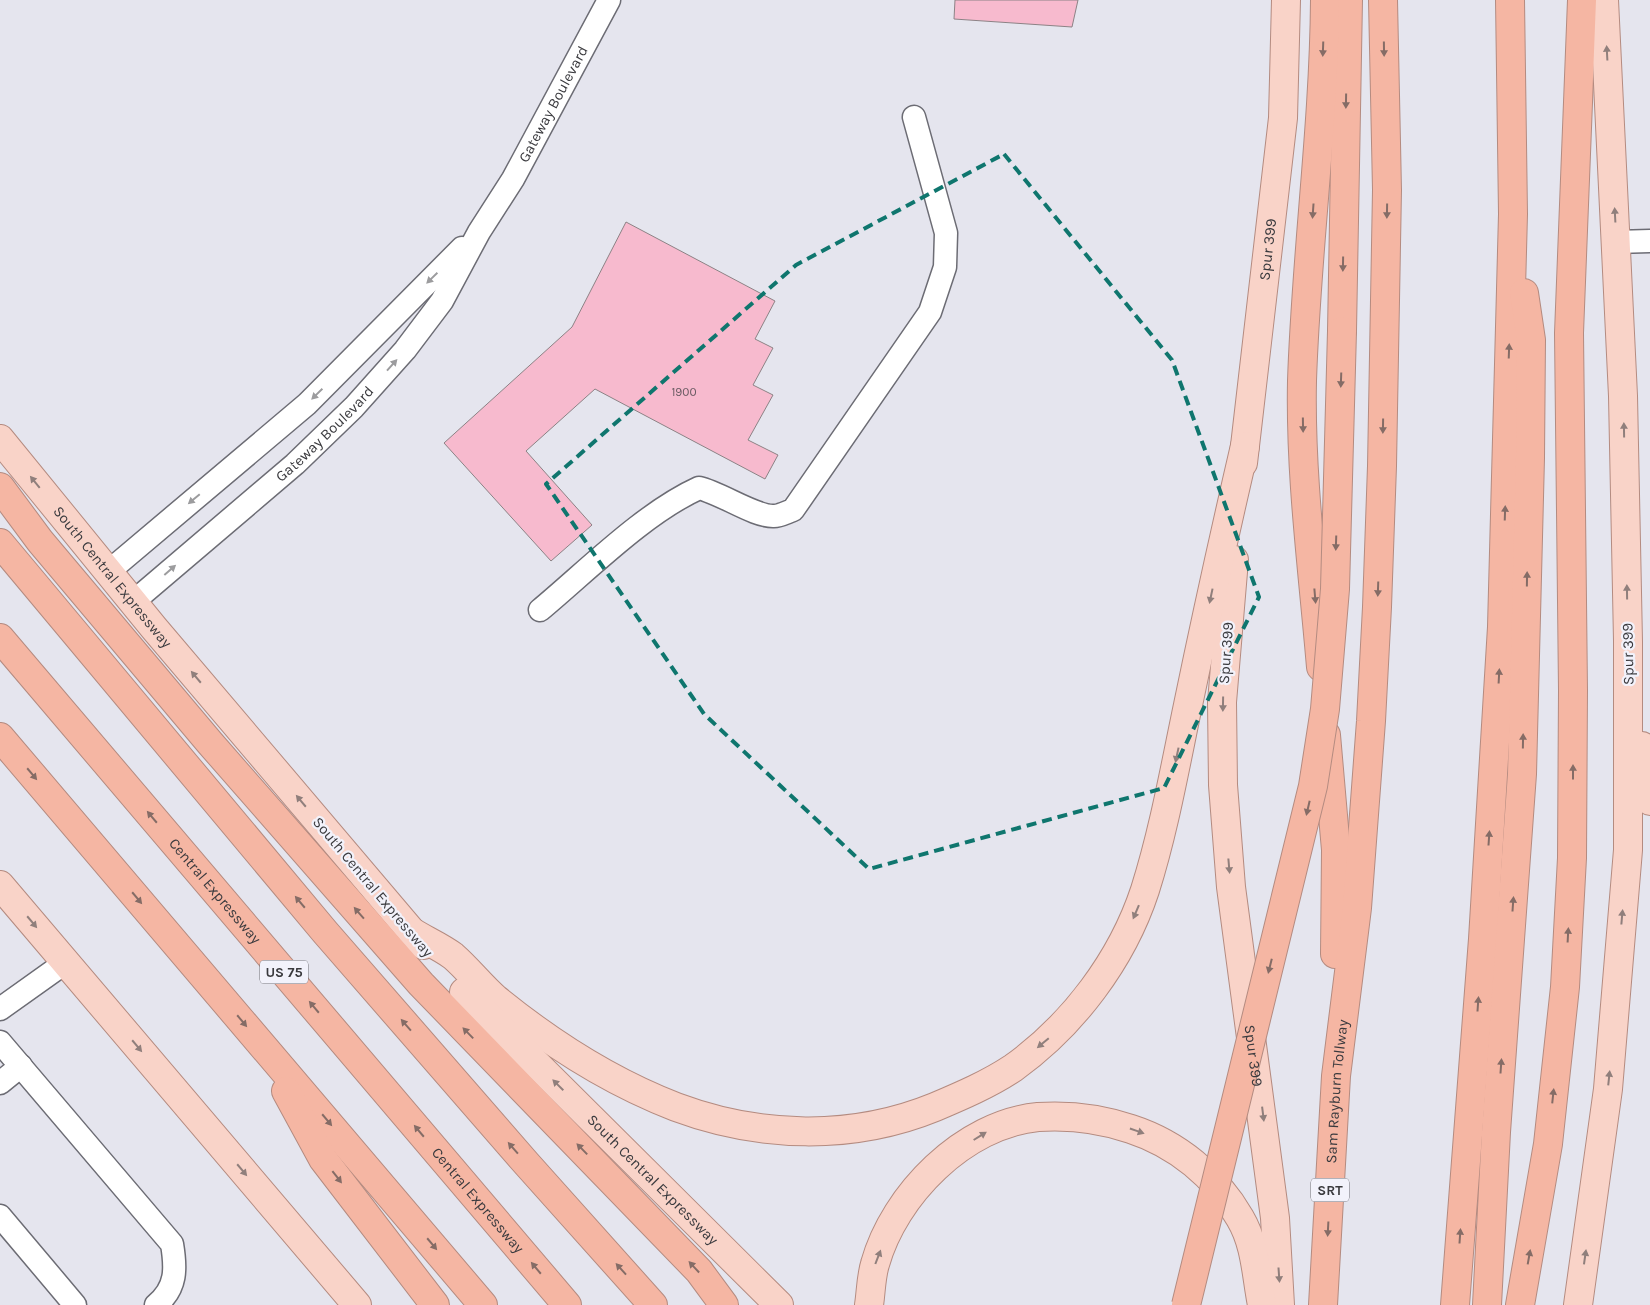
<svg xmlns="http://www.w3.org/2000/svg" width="1650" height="1305" font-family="Karla,sans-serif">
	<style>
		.building { fill: #f7bace; stroke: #8c8285 }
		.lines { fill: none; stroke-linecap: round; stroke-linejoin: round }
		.minor-casing { stroke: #6c6c74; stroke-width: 25 }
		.major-casing { stroke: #b48b80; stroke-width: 30 }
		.highway-casing { stroke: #b48b80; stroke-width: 30 }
		.minor { stroke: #fff; stroke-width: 22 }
		.major { stroke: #f9d3c8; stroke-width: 28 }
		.highway { stroke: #f5b6a3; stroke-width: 28 }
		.highway-bridge-casing { stroke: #b48b80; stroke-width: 30; stroke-linecap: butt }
		.highway-bridge { stroke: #f5b6a3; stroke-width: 28 }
		.oneway { fill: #856c66 }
		.oneway2 { fill: #907f7c }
		.oneway3 { fill: #9c9c9e }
		.marked { fill: none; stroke: #0f766e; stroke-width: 4; stroke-dasharray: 10 6; stroke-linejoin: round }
		.labels { text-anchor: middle; stroke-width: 4.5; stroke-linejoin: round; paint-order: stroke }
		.number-label { font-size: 12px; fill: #695a62 }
		.shield { fill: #f2f2fb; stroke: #717177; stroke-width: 1 }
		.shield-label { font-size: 14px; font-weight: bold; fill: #3a3a3e }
		.street-label { font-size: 15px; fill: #3a3a3e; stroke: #f2f2fb }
	</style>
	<rect width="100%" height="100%" fill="#e5e5ee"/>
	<g class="building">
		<path d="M 955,0 L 1078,0 L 1072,27 L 954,19 Z"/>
		<path d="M 626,222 L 775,301 L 755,339 L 773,348 L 753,385 L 773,395 L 748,440 L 778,455 L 765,479 L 595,389 L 526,451 L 592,525 L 551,561 L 444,443 L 572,327 Z"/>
	</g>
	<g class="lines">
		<defs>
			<g id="minor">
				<path d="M 1616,242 L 1650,241"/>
				<path d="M 108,572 L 307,404 L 462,248"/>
				<path id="s1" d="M 133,602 L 295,464 L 354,407 L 405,350 L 442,301 L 479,232 L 513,179 L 609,0"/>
				<path d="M 540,610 C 588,570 644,513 699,488 C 721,493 755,517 774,516 C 780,516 787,512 793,510 L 930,312 L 945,267 L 946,233 L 914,117"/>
				<path d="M 0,1009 L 66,962"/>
				<path d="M 0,1042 L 172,1244 C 176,1268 177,1288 156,1305"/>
				<path d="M 0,1083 L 21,1066"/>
				<path d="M 0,1216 L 75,1305"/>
			</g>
			<g id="major">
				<path id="s2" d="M 0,439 L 154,628 L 423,945"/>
				<path id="s3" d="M 1243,463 L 1283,118 L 1286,0"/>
				<path id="s4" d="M 1234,560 L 1222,702 L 1223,785 L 1231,887 L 1275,1218 L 1280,1305"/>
				<path d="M 1642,746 L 1650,801"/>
				<path d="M 0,885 L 357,1305"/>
				<path d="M 412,932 C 425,940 441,947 453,956 C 468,969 481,986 496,999 C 550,1043 611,1082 676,1107 C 759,1138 852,1141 935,1107 C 961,1096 989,1084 1013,1068 C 1073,1025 1122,960 1145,890 C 1164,830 1175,767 1188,705 C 1206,618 1225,532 1245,446"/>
				<path id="s5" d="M 464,992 L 779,1305"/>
				<path d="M 869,1305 C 871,1292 871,1277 875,1264 C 894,1195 964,1124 1038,1117 C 1069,1115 1102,1119 1131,1129 C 1177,1144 1216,1176 1240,1218 C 1256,1245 1256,1275 1262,1305"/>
				<path d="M 1578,1305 L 1608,1089 L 1628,850 L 1628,641 L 1623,396 L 1604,0"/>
			</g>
			<g id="highway">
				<path d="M 1342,331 L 1348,0"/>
				<path d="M 0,487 L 40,541 L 210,743 L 421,984 L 699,1271 L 724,1305"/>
				<path d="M 0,543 L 325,932 L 526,1163 L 653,1305"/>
				<path id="s6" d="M 0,638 L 567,1305"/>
				<path d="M 1321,667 C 1313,572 1300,476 1302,381 C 1306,254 1324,127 1325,0"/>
				<path d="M 1326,735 L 1336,850 L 1335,954"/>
				<path d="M 0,737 L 483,1305"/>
				<path d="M 286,1091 L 323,1159 L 435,1305"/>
				<path id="s7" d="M 1323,1305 L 1336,1076 L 1357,908 L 1371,721 L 1377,607 L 1382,466 L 1387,190 L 1383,0"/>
				<path d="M 1455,1305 L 1483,939 L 1502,627 L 1513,214 L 1510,0"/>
				<path d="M 1487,1305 L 1496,1132 L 1522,774 L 1530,458 L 1531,340 L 1524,293"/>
				<path d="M 1520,1305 L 1548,1144 L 1565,987 L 1572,858 L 1573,690 L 1569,333 L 1582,0"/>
			</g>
		</defs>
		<use href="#minor" class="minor-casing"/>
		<use href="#major" class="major-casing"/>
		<use href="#highway" class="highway-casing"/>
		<use href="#minor" class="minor"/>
		<use href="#major" class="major"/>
		<use href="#highway" class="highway"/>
		<defs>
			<path id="highway-bridge" d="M 1186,1305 L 1313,786 L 1325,709 L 1335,589 L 1342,331"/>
		</defs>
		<use href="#highway-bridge" class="highway-bridge-casing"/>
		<use href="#highway-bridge" class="highway-bridge"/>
	</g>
	<defs><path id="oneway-solid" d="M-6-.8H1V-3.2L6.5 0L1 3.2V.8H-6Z" transform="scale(1.25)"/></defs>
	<g class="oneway">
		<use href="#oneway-solid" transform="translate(1323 49) rotate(92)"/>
		<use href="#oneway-solid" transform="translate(1384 49) rotate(89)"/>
		<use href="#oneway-solid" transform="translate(1346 101) rotate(91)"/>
		<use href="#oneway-solid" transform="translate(1313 211) rotate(94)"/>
		<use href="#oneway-solid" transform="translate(1387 211) rotate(91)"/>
		<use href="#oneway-solid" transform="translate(1343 264) rotate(91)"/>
		<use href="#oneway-solid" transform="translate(1509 351) rotate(-88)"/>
		<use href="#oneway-solid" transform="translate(1341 380) rotate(92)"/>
		<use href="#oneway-solid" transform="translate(1303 425) rotate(89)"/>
		<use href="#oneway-solid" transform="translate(1383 426) rotate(91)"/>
		<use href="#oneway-solid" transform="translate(1505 513) rotate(-88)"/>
		<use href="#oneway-solid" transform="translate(1336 543) rotate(92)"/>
		<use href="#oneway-solid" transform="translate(1527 579) rotate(-89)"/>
		<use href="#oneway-solid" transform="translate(1378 589) rotate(92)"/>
		<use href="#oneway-solid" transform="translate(1315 596) rotate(85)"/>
		<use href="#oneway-solid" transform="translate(1499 676) rotate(-87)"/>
		<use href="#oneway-solid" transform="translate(1523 741) rotate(-89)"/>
		<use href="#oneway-solid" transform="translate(1573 772) rotate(-90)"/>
		<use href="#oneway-solid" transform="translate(32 774) rotate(50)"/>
		<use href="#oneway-solid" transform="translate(1308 808) rotate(103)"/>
		<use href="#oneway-solid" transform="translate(152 817) rotate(-130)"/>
		<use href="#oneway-solid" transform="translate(1489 838) rotate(-86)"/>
		<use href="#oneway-solid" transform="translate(137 898) rotate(50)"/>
		<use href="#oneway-solid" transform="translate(300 902) rotate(-130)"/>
		<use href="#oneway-solid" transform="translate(1513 904) rotate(-86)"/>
		<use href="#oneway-solid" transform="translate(359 913) rotate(-131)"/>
		<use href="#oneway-solid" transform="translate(1568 935) rotate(-87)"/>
		<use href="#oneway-solid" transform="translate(1270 966) rotate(104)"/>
		<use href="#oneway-solid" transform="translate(1478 1004) rotate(-86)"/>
		<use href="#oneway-solid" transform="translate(314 1007) rotate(-130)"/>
		<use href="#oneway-solid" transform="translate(242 1021) rotate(50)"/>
		<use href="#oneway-solid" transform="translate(406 1025) rotate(-131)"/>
		<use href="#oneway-solid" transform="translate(468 1033) rotate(-134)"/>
		<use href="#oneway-solid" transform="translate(1501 1066) rotate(-86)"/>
		<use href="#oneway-solid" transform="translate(1553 1096) rotate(-84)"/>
		<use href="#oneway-solid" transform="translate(327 1120) rotate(50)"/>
		<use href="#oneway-solid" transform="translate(419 1131) rotate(-130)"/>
		<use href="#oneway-solid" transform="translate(513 1148) rotate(-131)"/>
		<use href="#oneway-solid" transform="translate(582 1149) rotate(-134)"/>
		<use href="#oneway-solid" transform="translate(337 1177) rotate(52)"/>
		<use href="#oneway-solid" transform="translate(1328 1229) rotate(93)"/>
		<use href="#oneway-solid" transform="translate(1460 1236) rotate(-86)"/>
		<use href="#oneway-solid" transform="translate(432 1244) rotate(50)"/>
		<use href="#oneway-solid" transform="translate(1529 1257) rotate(-80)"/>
		<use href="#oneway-solid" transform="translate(694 1267) rotate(-133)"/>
		<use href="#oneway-solid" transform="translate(536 1268) rotate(-130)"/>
		<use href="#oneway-solid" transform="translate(621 1269) rotate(-132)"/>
	</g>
	<g class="oneway2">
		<use href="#oneway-solid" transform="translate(1607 53) rotate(-93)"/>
		<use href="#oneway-solid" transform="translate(1615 215) rotate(-93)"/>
		<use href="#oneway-solid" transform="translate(1624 430) rotate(-91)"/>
		<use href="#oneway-solid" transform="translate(35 482) rotate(-129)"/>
		<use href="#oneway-solid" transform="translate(1627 592) rotate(-91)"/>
		<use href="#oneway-solid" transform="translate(1211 596) rotate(102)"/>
		<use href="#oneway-solid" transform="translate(196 677) rotate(-130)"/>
		<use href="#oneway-solid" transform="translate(1223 704) rotate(91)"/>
		<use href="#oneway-solid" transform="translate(1177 755) rotate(102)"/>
		<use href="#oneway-solid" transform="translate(301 801) rotate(-130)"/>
		<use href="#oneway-solid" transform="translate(1229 866) rotate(85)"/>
		<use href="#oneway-solid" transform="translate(1136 912) rotate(113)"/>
		<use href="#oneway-solid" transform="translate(1622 917) rotate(-85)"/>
		<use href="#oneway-solid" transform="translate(32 922) rotate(50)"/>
		<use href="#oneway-solid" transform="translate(1043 1043) rotate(140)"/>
		<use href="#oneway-solid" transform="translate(137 1046) rotate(50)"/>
		<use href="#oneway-solid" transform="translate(1609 1078) rotate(-84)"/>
		<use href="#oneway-solid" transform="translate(558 1085) rotate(-135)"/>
		<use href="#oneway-solid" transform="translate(1263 1114) rotate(83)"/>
		<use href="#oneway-solid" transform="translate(1137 1131) rotate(19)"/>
		<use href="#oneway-solid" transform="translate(980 1136) rotate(-32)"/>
		<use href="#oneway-solid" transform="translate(242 1170) rotate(50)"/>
		<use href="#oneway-solid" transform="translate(878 1257) rotate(-69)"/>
		<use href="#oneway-solid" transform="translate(1585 1257) rotate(-82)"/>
		<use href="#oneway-solid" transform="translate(1279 1275) rotate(86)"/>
	</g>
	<g class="oneway3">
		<use href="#oneway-solid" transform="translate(432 278) rotate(136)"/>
		<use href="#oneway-solid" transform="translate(392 365) rotate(-48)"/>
		<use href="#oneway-solid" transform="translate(317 394) rotate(136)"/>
		<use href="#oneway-solid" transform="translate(194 499) rotate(140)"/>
		<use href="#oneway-solid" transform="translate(170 570) rotate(-41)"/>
	</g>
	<path class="marked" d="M 1004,154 L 1172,360 L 1259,597 L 1164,788 L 869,869 L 704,714 L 546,484 L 796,265 Z"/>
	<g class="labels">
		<g class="number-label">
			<text x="684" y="396">1900</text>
		</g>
		<g class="shield">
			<rect x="260" y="960.5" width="48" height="23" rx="4"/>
			<rect x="1311" y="1178.5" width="38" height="23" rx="4"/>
		</g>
		<g class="shield-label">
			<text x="284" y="977">US 75</text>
			<text x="1330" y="1195">SRT</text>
		</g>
		<g class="street-label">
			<text dy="5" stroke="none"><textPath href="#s1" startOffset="659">Gateway Boulevard</textPath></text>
			<text dy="5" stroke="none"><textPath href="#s3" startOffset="215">Spur 399</textPath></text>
			<text dy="5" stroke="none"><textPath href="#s1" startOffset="255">Gateway Boulevard</textPath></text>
			<text dy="5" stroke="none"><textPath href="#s2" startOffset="178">South Central Expressway</textPath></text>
			<text transform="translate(1226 653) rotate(-86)" y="5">Spur 399</text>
			<text transform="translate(1628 654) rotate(-91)" y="5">Spur 399</text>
			<text transform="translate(373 887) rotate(50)" y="5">South Central Expressway</text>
			<text dy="5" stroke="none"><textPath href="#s6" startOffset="332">Central Expressway</textPath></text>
			<text dy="5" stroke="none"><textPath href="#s4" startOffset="498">Spur 399</textPath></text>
			<text dy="5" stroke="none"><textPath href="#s7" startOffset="214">Sam Rayburn Tollway</textPath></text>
			<text dy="5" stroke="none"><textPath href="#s5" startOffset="266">South Central Expressway</textPath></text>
			<text dy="5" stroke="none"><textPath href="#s6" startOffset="738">Central Expressway</textPath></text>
		</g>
	</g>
</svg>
